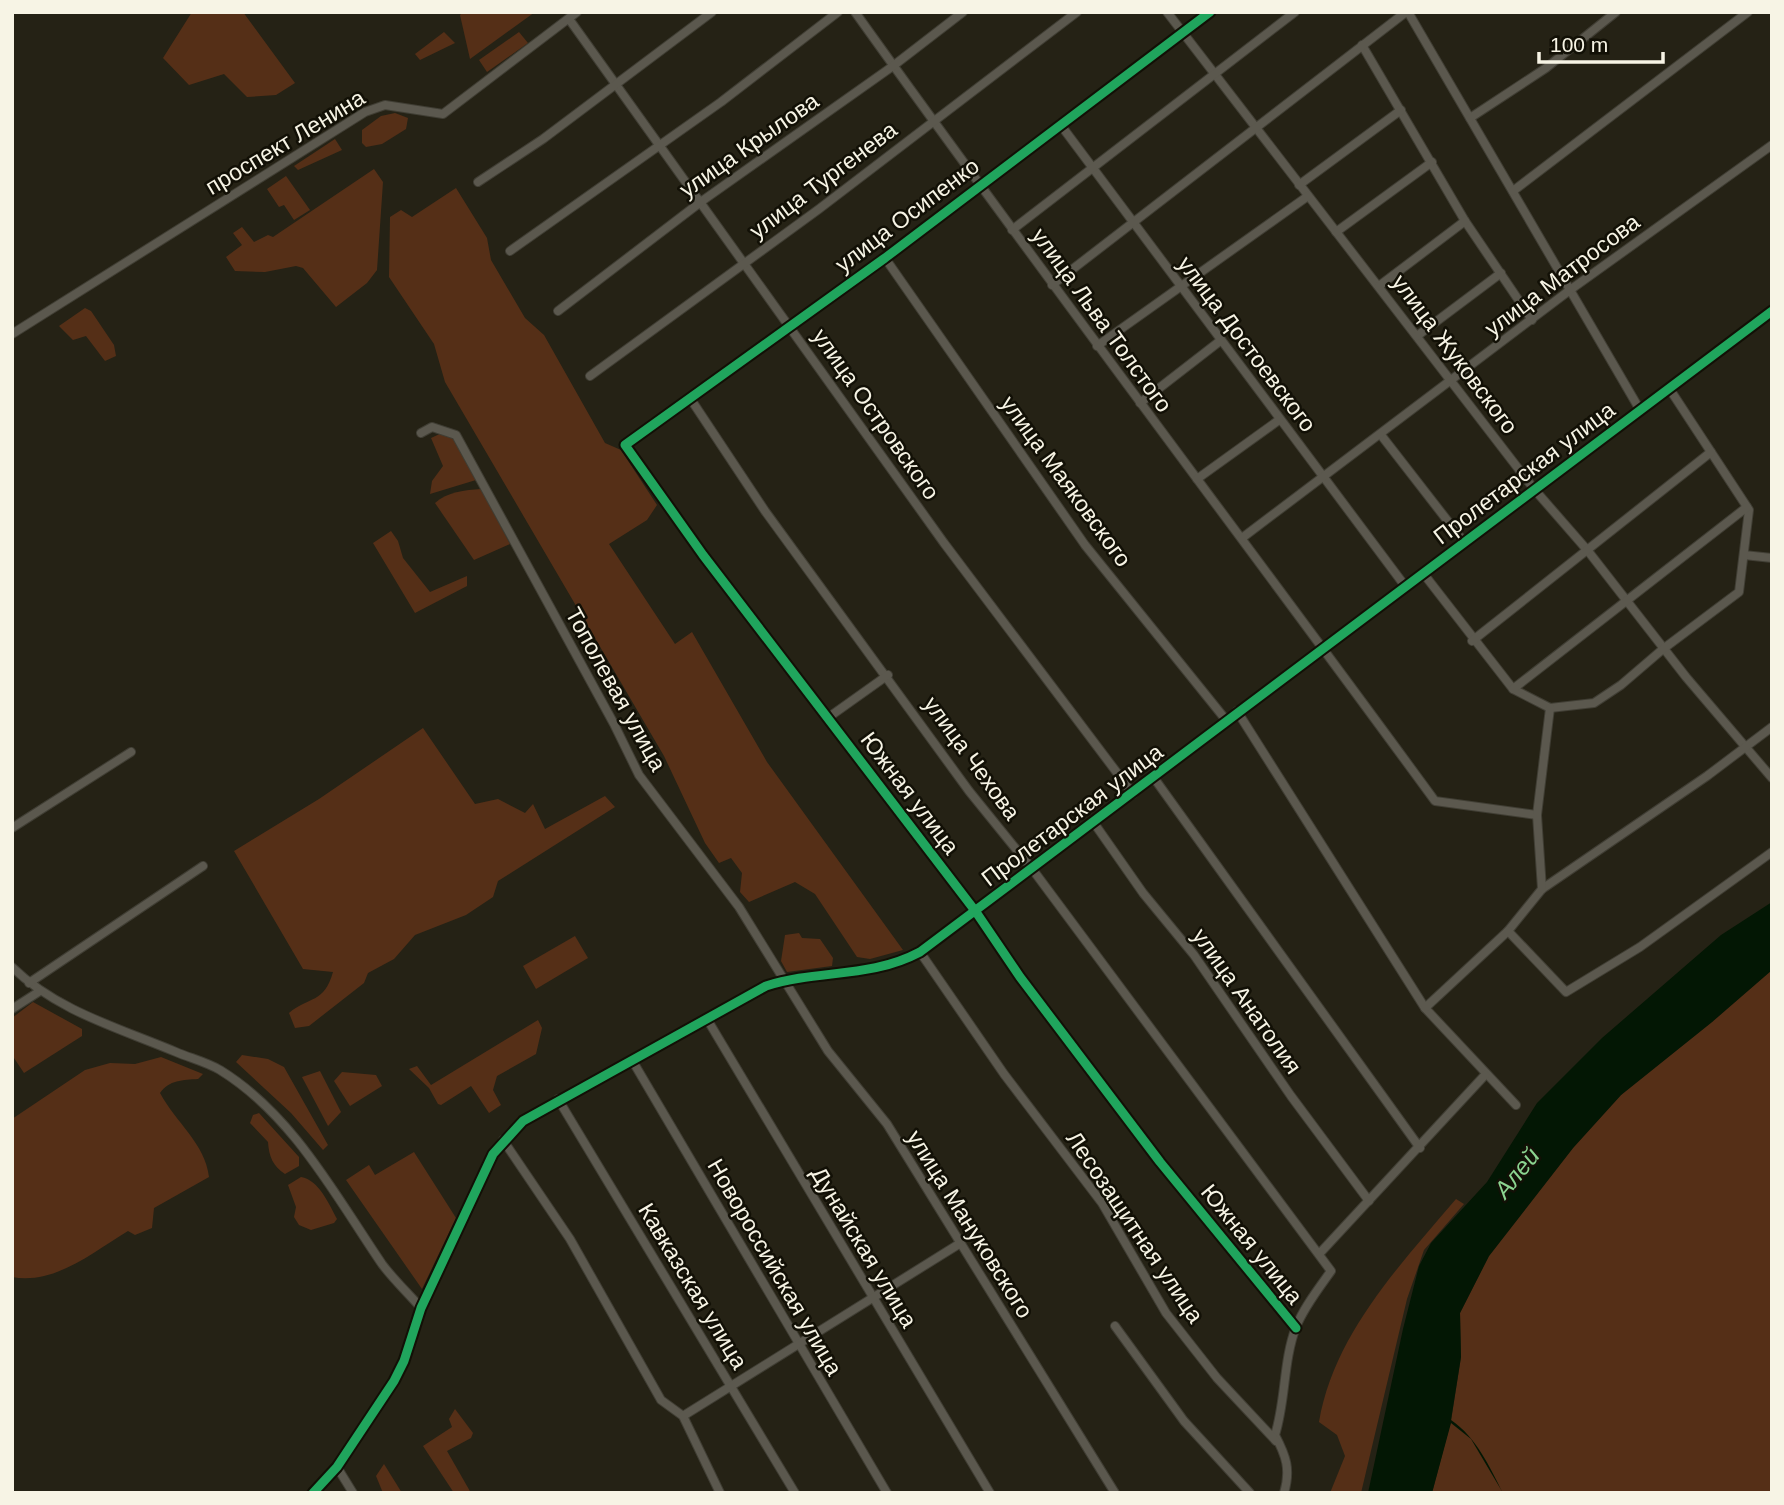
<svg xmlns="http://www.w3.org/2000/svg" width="1784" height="1505" font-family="Helvetica,sans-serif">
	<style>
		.green { fill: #552f17 }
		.water { fill: #031704 }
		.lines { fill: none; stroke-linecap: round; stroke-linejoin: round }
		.minor-casing { stroke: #403e34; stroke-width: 10 }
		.minor { stroke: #5b584e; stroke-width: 8 }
		.cycleway-casing { stroke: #121006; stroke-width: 13 }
		.cycleway { stroke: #20a55d; stroke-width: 9 }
		.labels { text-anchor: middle; stroke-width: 5; stroke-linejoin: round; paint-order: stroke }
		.street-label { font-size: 23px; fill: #f7f4e5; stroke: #121006 }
		.water-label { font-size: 24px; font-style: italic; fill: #8bd490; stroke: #121006 }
	</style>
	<rect width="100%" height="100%" fill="#252215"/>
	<g class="green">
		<path d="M 192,12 L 243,12 L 295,83 L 276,95 L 247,97 L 224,74 L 189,85 L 163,58 Z"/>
		<path d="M 463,12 L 535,12 L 470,59 L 460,15 Z"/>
		<path d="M 444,32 L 455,43 L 420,60 L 415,54 Z"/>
		<path d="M 519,32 L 528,43 L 487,72 L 479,60 Z"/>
		<path d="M 395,113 L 408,118 L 406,129 L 382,144 L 366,147 L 362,143 L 362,130 L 381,116 Z"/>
		<path d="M 335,139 L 342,150 L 298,170 L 294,166 Z"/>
		<path d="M 374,169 L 383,182 L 377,270 L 367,283 L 336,307 L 303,268 L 296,266 L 265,272 L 235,271 L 226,257 L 242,245 L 233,233 L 242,227 L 254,242 L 268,235 L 273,237 Z"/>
		<path d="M 286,176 L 310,210 L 294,220 L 284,205 L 279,207 L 267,189 Z"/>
		<path d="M 456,188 L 487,238 L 491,260 L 525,318 L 544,335 L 605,443 L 621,450 L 657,505 L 647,520 L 609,544 L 675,644 L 692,632 L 767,762 L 903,950 L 870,959 L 857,957 L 815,894 L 795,882 L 749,902 L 740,892 L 742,873 L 731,858 L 719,863 L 705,843 L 664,756 L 445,382 L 434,344 L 389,277 L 390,217 L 401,210 L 412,217 Z"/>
		<path d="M 85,308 L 91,311 L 114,345 L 116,356 L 105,361 L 86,336 L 73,340 L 59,326 Z"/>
		<path d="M 444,432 L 455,440 L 476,480 L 430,494 L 432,481 L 443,466 L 431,438 Z"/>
		<path d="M 481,489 L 510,544 L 474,560 L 435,503 C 447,492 465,490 481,489 Z"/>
		<path d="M 391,531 L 398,541 L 403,558 L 430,592 L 467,576 L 467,586 L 415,613 L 373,543 Z"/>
		<path d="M 423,728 L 475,804 L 498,799 L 525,813 L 533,804 L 545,829 L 605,796 L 615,807 L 498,881 L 493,897 L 466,915 L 415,935 L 394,959 L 368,973 L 364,983 L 309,1026 L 295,1028 L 289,1013 C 309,996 324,1004 333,972 L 303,969 L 234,851 L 319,799 Z"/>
		<path d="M 799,933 L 802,938 L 820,939 L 833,958 L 832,966 L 787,972 L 781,961 L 785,935 Z"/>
		<path d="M 575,936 L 588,958 L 536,989 L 523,966 Z"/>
		<path d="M 1772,970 L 1772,1493 L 1432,1493 L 1451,1421 L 1461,1357 L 1460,1313 L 1489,1256 L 1573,1148 L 1621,1095 L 1712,1022 Z"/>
		<path d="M 33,1002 L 82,1029 L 82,1036 L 24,1073 L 12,1055 L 12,1018 Z"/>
		<path d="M 538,1020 L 542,1028 L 536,1054 L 497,1076 L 493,1090 L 501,1105 L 489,1113 L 471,1086 L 441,1105 L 438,1104 L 429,1088 L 409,1069 L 417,1066 L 431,1085 Z"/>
		<path d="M 242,1055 L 268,1059 L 284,1067 L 328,1145 L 323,1150 L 291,1113 L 236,1062 Z"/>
		<path d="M 161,1057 L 203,1074 L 198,1079 C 183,1080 169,1080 160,1093 C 176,1123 205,1143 209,1177 L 154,1208 L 152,1228 L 135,1235 L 128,1231 C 93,1252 55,1285 12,1277 L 12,1119 L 85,1070 L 110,1063 L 135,1064 Z"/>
		<path d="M 320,1071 L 341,1112 L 328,1126 L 302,1077 Z"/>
		<path d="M 342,1072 L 376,1075 L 382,1086 L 350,1106 L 334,1081 Z"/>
		<path d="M 259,1113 L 299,1157 L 299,1166 L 285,1174 C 273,1166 269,1157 268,1142 L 250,1123 L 253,1115 Z"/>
		<path d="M 414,1152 L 456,1218 L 422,1289 L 346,1180 L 369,1165 L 375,1175 Z"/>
		<path d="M 301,1177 C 319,1180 329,1204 337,1219 L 334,1223 L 311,1230 L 299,1225 L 294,1217 L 296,1207 L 288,1185 Z"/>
		<path d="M 1456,1199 L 1464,1204 L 1424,1250 L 1407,1299 L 1361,1493 L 1330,1493 L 1345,1456 L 1337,1435 L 1319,1422 C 1334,1334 1400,1265 1456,1199 Z"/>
		<path d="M 455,1409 L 473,1433 L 471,1438 L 447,1451 L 471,1493 L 454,1493 L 423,1446 L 452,1427 L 449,1419 Z"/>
		<path d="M 384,1464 L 402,1493 L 383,1493 L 376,1476 Z"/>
	</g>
	<path class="water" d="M 1772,902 L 1772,970 L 1712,1022 L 1621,1095 L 1573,1148 L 1489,1256 L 1460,1313 L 1461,1357 L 1451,1420 C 1477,1438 1489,1466 1503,1493 L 1471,1439 L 1451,1423 L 1432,1493 L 1368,1493 L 1403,1329 L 1419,1266 L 1431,1243 L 1487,1182 L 1537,1103 L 1602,1038 L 1721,935 Z"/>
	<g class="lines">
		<defs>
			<g id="minor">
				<path d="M 855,12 C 1045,278 1242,537 1435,801 L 1537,815"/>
				<path d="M 1167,12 L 1534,489 L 1588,551 L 1686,677 L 1772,778"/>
				<path d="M 1210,12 L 885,258 L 625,445 L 703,555 L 976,912 L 1020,977 L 1160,1162 L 1296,1328"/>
				<path d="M 1408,12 L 1640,410"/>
				<path d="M 569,19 L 944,543 L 1133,794"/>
				<path d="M 1362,45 L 1465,221 L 1532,320"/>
				<path d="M 1470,118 L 1546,68 L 1616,12"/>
				<path d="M 1060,124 L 1405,586"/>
				<path d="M 478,182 L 543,139 L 712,12"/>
				<path d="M 1299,185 L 1401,110"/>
				<path d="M 1513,191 L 1748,12"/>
				<path d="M 1012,230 L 1295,12"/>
				<path d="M 1336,232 L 1432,162"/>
				<path d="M 510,251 L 721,102 L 838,12"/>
				<path d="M 885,258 L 1085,545 L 1226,720"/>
				<path d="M 1052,285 L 1406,12"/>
				<path d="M 1379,286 L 1465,221"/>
				<path d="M 558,311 L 702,201 L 893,66 L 963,12"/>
				<path d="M 12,334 L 365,112 L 385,105 L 443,114 L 577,12"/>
				<path d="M 1417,336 L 1501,273"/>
				<path d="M 1097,346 L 1308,196"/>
				<path d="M 590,376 L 819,209 L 1077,12"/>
				<path d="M 690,398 L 765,511 L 969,791 L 1033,870 L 1331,1271 C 1319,1288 1304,1307 1296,1327 C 1283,1361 1286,1400 1275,1435 C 1286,1456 1291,1469 1284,1493"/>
				<path d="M 1140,403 L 1220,341"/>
				<path d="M 421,433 L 432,427 L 456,435 L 614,724 L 639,775 L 739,907 L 828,1051 L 887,1124 L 1115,1493"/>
				<path d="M 1381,435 L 1464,542"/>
				<path d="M 1197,479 L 1279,420"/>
				<path d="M 1242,538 L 1570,290 L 1772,145"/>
				<path d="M 1744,555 L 1772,558"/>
				<path d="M 1423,573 L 1513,689 L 1550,708 L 1594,703 L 1621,685 L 1663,649 L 1739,592 L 1749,510 L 1669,388"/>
				<path d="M 1472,641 L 1711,452"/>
				<path d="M 1513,689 L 1747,507"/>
				<path d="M 1237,711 L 1425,1008 L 1516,1105"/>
				<path d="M 829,717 L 888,675"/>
				<path d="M 1772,727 L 1707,776 L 1542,889 L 1508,931 L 1566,992 L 1640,947 L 1772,852"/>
				<path d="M 1154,778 L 1420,1148"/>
				<path d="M 1094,823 L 1143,893 L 1194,955 L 1291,1096 L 1369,1201"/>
				<path d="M 12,828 L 131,752"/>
				<path d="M 1542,889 L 1537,815 L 1550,708"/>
				<path d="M 920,952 L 1004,1074 L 1102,1203 L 1166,1313 L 1217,1378 L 1276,1441"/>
				<path d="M 12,967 C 57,1011 119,1028 176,1052 C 190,1058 206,1062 220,1070 C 293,1115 335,1195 382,1264 C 393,1279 408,1293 421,1308"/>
				<path d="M 29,983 L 203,866"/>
				<path d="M 1425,1008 L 1508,931"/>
				<path d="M 12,1009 L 40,991"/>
				<path d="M 707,1019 L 990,1493"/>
				<path d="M 632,1060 L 887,1493"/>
				<path d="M 558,1099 L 795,1493"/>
				<path d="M 503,1140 L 570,1239 L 661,1400 L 683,1416 L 720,1493"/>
				<path d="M 1320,1253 L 1485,1075"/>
				<path d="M 1115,1326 L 1184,1421 L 1250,1493"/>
				<path d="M 683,1416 L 959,1244"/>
				<path d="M 337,1467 L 353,1493"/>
				<path d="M 313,1493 L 337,1467 L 394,1381 L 404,1361 L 421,1308 L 493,1154 L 523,1121 L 766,986 C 819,969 869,979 920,952 L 1772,311"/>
			</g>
		</defs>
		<use href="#minor" class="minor-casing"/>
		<use href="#minor" class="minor"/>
		<defs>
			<g id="cycleway">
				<path d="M 1210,12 L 885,258 L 625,445 L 703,555 L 976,912 L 1020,977 L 1160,1162 L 1296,1328"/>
				<path d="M 313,1493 L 337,1467 L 394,1381 L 404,1361 L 421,1308 L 493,1154 L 523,1121 L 766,986 C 819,969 869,979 920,952 L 1772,311"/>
			</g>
		</defs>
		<use href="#cycleway" class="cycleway-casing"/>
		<use href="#cycleway" class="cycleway"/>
	</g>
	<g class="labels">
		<g class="street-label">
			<text transform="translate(285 142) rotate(-31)" y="8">проспект Ленина</text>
			<text transform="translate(749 145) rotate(-35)" y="8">улица Крылова</text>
			<text transform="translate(823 180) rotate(-37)" y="8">улица Тургенева</text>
			<text transform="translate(907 215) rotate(-37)" y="8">улица Осипенко</text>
			<text transform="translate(1562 275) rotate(-37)" y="8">улица Матросова</text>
			<text transform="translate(1102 320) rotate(54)" y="8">улица Льва Толстого</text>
			<text transform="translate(1247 344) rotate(53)" y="8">улица Достоевского</text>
			<text transform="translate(1455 354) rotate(53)" y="8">улица Жуковского</text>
			<text transform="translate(876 414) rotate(55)" y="8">улица Островского</text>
			<text transform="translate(1524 473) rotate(-37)" y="8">Пролетарская улица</text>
			<text transform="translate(1066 481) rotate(54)" y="8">улица Маяковского</text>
			<text transform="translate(616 689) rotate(61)" y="8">Тополевая улица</text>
			<text transform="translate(972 758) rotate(54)" y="8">улица Чехова</text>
			<text transform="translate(910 793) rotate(53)" y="8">Южная улица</text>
			<text transform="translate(1072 815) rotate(-37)" y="8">Пролетарская улица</text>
			<text transform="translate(1247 1001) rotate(55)" y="8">улица Анатолия</text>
			<text transform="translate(970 1224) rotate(58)" y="8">улица Мануковского</text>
			<text transform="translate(1135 1227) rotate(56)" y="8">Лесозащитная улица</text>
			<text transform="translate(1252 1244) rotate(51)" y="8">Южная улица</text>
			<text transform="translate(864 1247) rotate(59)" y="8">Дунайская улица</text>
			<text transform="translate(775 1267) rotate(60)" y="8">Новороссийская улица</text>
			<text transform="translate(693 1286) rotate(59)" y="8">Кавказская улица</text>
		</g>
		<g class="water-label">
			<text transform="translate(1517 1173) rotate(-51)" y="8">Алей</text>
		</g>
	</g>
	<rect width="1784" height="1505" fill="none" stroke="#f7f4e5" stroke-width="28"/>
	<path d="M1539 52v10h124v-10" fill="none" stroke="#f7f4e5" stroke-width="3.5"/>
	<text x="1550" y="52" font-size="21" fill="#f7f4e5" stroke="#121006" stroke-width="5" paint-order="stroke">100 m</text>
</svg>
